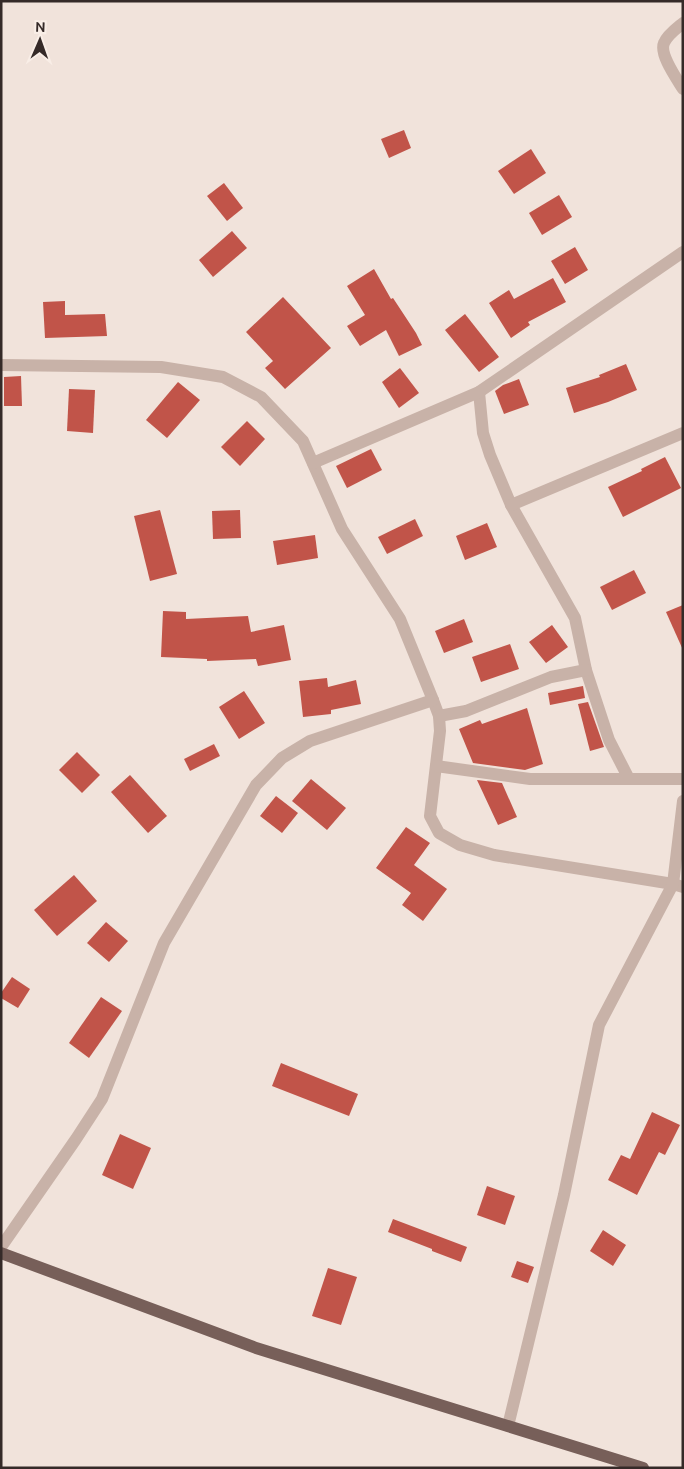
<svg xmlns="http://www.w3.org/2000/svg" width="684" height="1469" font-family="Ubuntu,sans-serif">
	<style>
		.building { fill: #c15449 }
		.lines { fill: none; stroke-linecap: round; stroke-linejoin: round }
		.minor { stroke: #c8b2a8; stroke-width: 12 }
		.major { stroke: #775f59; stroke-width: 12 }
	</style>
	<rect width="100%" height="100%" fill="#f1e3db"/>
	<g class="building">
		<path d="M 404,130 L 411,148 L 389,158 L 381,139 Z"/>
		<path d="M 531,149 L 546,173 L 514,194 L 498,171 Z"/>
		<path d="M 224,183 L 243,208 L 227,221 L 207,196 Z"/>
		<path d="M 559,195 L 572,217 L 542,235 L 529,213 Z"/>
		<path d="M 232,231 L 247,248 L 213,277 L 199,260 Z"/>
		<path d="M 575,247 L 588,270 L 565,284 L 551,261 Z"/>
		<path d="M 374,269 L 391,299 L 393,298 L 416,333 L 422,345 L 399,356 L 386,330 L 360,346 L 347,326 L 365,315 L 347,286 Z"/>
		<path d="M 553,278 L 566,302 L 528,322 L 530,325 L 511,338 L 489,303 L 509,290 L 514,299 Z"/>
		<path d="M 283,297 L 331,348 L 285,389 L 265,368 L 273,361 L 246,332 Z"/>
		<path d="M 65,301 L 65,315 L 105,314 L 107,336 L 45,338 L 43,302 Z"/>
		<path d="M 465,314 L 499,357 L 479,372 L 445,330 Z"/>
		<path d="M 626,364 L 637,390 L 608,402 L 574,413 L 566,388 L 600,377 L 599,375 Z"/>
		<path d="M 400,368 L 419,393 L 399,408 L 382,382 Z"/>
		<path d="M 21,376 L 22,406 L 4,406 L 4,377 Z"/>
		<path d="M 519,379 L 529,405 L 504,414 L 495,391 L 503,385 Z"/>
		<path d="M 178,382 L 200,400 L 167,438 L 146,420 Z"/>
		<path d="M 69,389 L 95,390 L 93,433 L 67,431 Z"/>
		<path d="M 247,421 L 265,439 L 240,466 L 221,447 Z"/>
		<path d="M 371,449 L 382,470 L 347,488 L 336,466 Z"/>
		<path d="M 665,457 L 681,488 L 623,517 L 608,487 L 642,471 L 641,469 Z"/>
		<path d="M 160,510 L 177,574 L 150,581 L 134,516 Z"/>
		<path d="M 240,510 L 241,538 L 213,539 L 212,511 Z"/>
		<path d="M 415,519 L 423,536 L 387,554 L 378,537 Z"/>
		<path d="M 487,523 L 497,547 L 465,560 L 456,536 Z"/>
		<path d="M 315,535 L 318,558 L 277,565 L 273,541 Z"/>
		<path d="M 634,570 L 646,593 L 612,610 L 600,587 Z"/>
		<path d="M 683,605 L 683,650 L 666,612 Z"/>
		<path d="M 163,611 L 186,612 L 186,619 L 248,616 L 251,632 L 284,625 L 291,660 L 258,666 L 256,659 L 207,661 L 207,659 L 161,657 Z"/>
		<path d="M 464,619 L 473,642 L 444,653 L 435,631 Z"/>
		<path d="M 552,625 L 568,647 L 546,663 L 529,642 Z"/>
		<path d="M 510,644 L 519,669 L 481,682 L 472,657 Z"/>
		<path d="M 327,678 L 328,687 L 356,680 L 361,704 L 331,710 L 331,714 L 303,717 L 299,681 Z"/>
		<path d="M 583,686 L 585,698 L 550,705 L 548,693 Z"/>
		<path d="M 244,691 L 265,723 L 239,739 L 219,707 Z"/>
		<path d="M 588,702 L 604,747 L 590,751 L 578,704 Z"/>
		<path d="M 527,708 L 543,764 L 525,770 L 473,763 L 459,729 L 480,720 L 482,724 Z"/>
		<path d="M 214,744 L 220,756 L 190,771 L 184,759 Z"/>
		<path d="M 77,752 L 100,775 L 82,793 L 59,770 Z"/>
		<path d="M 130,775 L 167,816 L 148,833 L 111,792 Z"/>
		<path d="M 311,779 L 346,808 L 327,830 L 292,801 Z"/>
		<path d="M 477,780 L 502,783 L 517,817 L 498,825 Z"/>
		<path d="M 276,796 L 298,813 L 282,833 L 260,816 Z"/>
		<path d="M 406,827 L 430,843 L 414,865 L 447,889 L 423,921 L 402,905 L 411,893 L 376,868 Z"/>
		<path d="M 74,875 L 97,901 L 57,936 L 34,910 Z"/>
		<path d="M 106,922 L 128,941 L 109,962 L 87,943 Z"/>
		<path d="M 12,977 L 30,989 L 18,1008 L 1,998 L 1,993 Z"/>
		<path d="M 101,997 L 122,1011 L 89,1058 L 69,1043 Z"/>
		<path d="M 281,1063 L 358,1094 L 349,1116 L 272,1086 Z"/>
		<path d="M 652,1112 L 680,1125 L 665,1155 L 659,1152 L 637,1195 L 608,1180 L 621,1155 L 630,1159 Z"/>
		<path d="M 120,1134 L 151,1148 L 133,1189 L 102,1175 Z"/>
		<path d="M 487,1186 L 515,1196 L 505,1225 L 477,1215 Z"/>
		<path d="M 393,1219 L 467,1247 L 461,1262 L 432,1251 L 432,1249 L 388,1232 Z"/>
		<path d="M 603,1230 L 626,1245 L 613,1266 L 590,1251 Z"/>
		<path d="M 517,1261 L 534,1267 L 528,1283 L 511,1277 Z"/>
		<path d="M 328,1268 L 357,1277 L 341,1325 L 312,1316 Z"/>
	</g>
	<g class="lines">
		<g class="minor">
			<path d="M 683,23 C 677,28 667,35 664,43 C 659,54 677,79 683,89"/>
			<path d="M 1,365 L 161,367 L 223,377 L 261,397 L 303,441 L 342,529 L 400,619 L 433,700 L 439,716 L 440,731 L 430,816 L 439,833 L 460,845 L 494,855 L 673,884 L 683,887"/>
			<path d="M 479,392 L 483,433 L 490,455 L 511,505 L 575,618 L 586,670 L 609,740 L 629,779"/>
			<path d="M 313,463 L 479,392 L 683,252"/>
			<path d="M 511,505 L 683,433"/>
			<path d="M 439,716 L 466,711 L 551,677 L 586,670"/>
			<path d="M 436,766 L 530,779 L 683,779"/>
			<path d="M 1,1247 L 76,1139 L 102,1099 L 164,943 L 256,785 L 282,758 L 310,741 L 433,700"/>
			<path d="M 508,1426 L 564,1195 L 599,1025 L 673,884 L 683,801"/>
		</g>
		<path class="major" d="M 1,1253 L 256,1348 L 643,1468"/>
	</g>
	<rect width="684" height="1469" fill="none" stroke="#352a28" stroke-width="5"/>
	<g transform="translate(40 40) rotate(2)" stroke="#f9eee7" stroke-width="4" paint-order="stroke">
	<path d="M0-4L9 19L0 12L-9 19Z" fill="#352a28"/>
	<text y="-8" font-size="14" font-weight="bold" text-anchor="middle" fill="#352a28">N</text>
	</g>
</svg>
